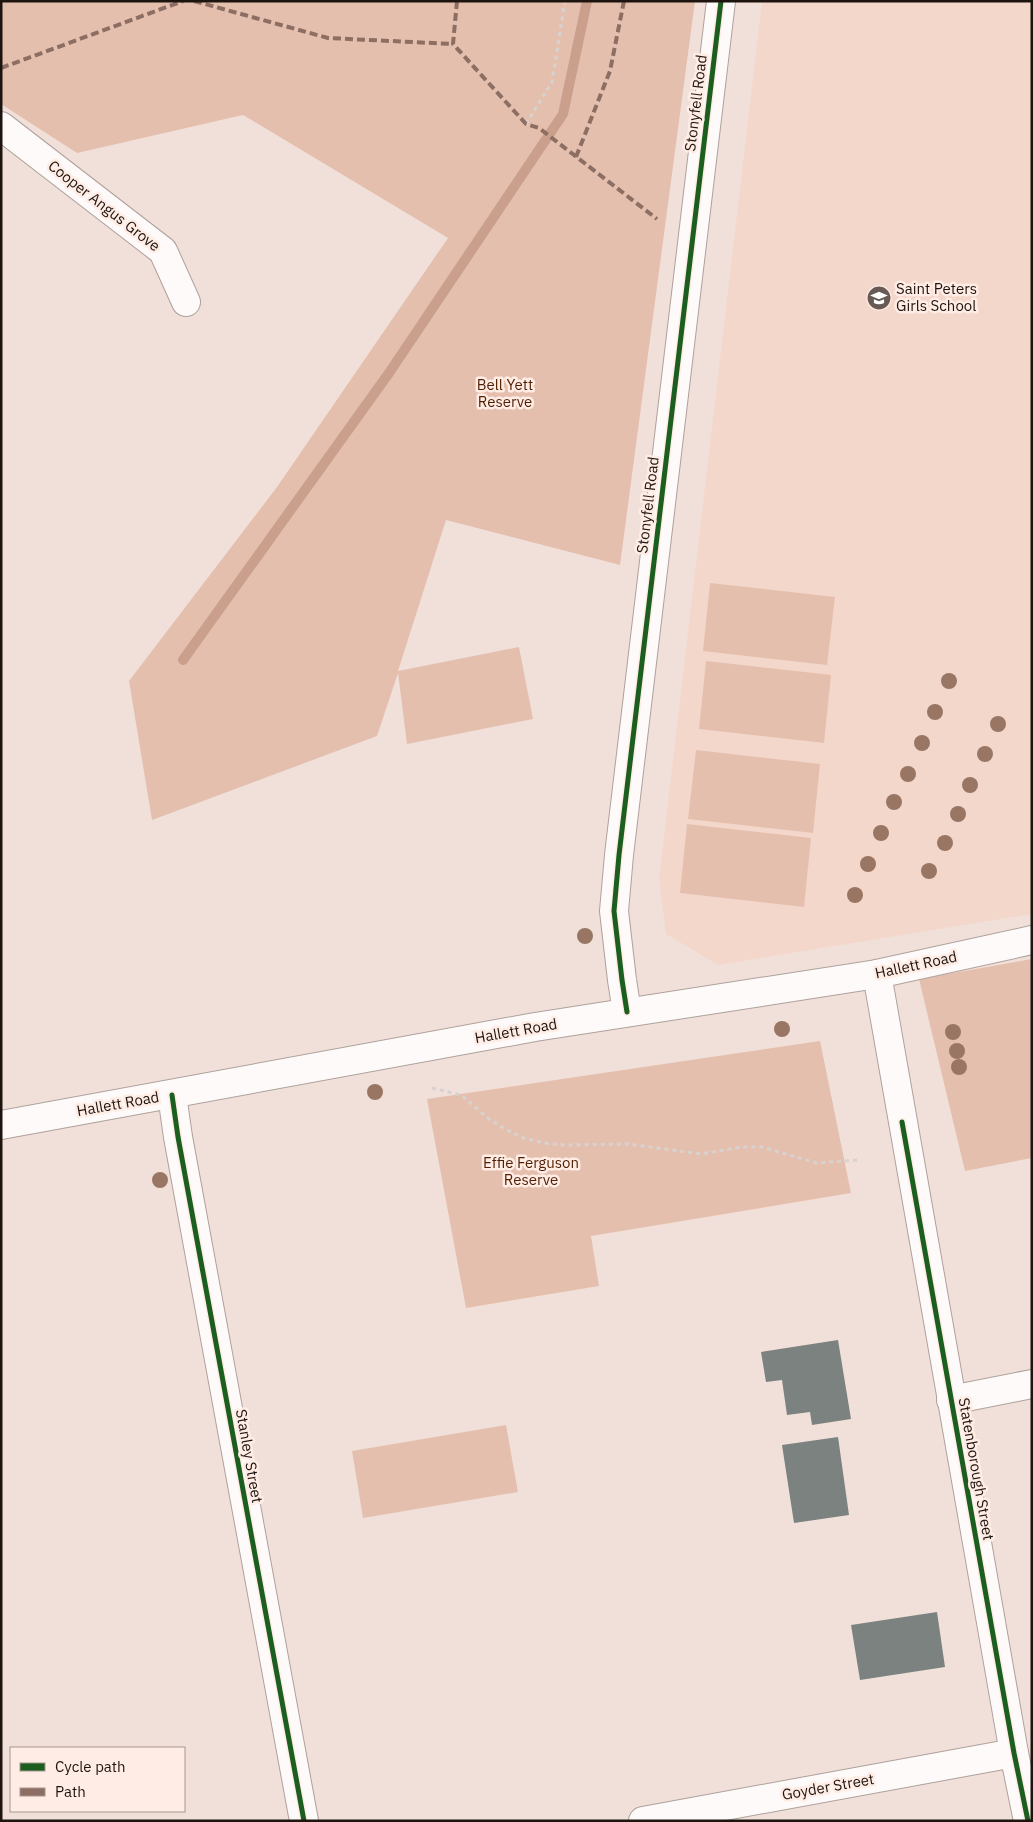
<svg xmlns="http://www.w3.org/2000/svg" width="1033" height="1822" font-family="'IBM Plex Sans',sans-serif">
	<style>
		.built { fill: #f4d7cb }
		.green { fill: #e5bfae }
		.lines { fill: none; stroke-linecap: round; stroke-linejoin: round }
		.stream { stroke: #caa08d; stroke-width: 10 }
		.building { fill: #7c827f }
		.minor-casing { stroke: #aea19c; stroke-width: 30 }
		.major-casing { stroke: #aea19c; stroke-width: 30 }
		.path { stroke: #d7d2d0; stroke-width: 3; stroke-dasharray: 4 4; stroke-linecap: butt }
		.minor { stroke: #fdfaf9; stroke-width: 28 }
		.major { stroke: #fdfaf9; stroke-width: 28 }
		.quiet { stroke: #8d6e63; stroke-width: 4; stroke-dasharray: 8 4; stroke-linecap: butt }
		.cycleway-casing { stroke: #ffede5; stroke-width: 8 }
		.cycleway { stroke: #1b5e20; stroke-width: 5 }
		.tree { fill: #997663 }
		.labels { text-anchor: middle; stroke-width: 5; stroke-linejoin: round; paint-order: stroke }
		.street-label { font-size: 15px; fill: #1e140f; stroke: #ffede5 }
		.poi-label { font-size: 15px; fill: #1e140f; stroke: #ffede5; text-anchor: start }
		.park-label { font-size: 15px; fill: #511f03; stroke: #ffede5 }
	</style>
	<rect width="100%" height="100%" fill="#f1e0d9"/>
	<path class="built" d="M 762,1 L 1032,1 L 1032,914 L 718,965 L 666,934 L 659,879 Z"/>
	<g class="green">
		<path d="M 1,1 L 695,1 L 620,565 L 446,520 L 398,671 L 519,647 L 533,719 L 407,744 L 398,673 L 377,736 L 152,820 L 129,681 L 277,487 L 448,238 L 243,115 L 77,153 L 1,104 Z"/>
		<path d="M 710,583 L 835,597 L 827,665 L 703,651 Z"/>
		<path d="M 706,661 L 831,675 L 824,743 L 699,729 Z"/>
		<path d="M 696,750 L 820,764 L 813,833 L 688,819 Z"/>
		<path d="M 687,824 L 811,838 L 804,907 L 680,893 Z"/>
		<path d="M 1032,959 L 1032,1158 L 965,1171 L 919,979 Z"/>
		<path d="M 820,1041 L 851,1193 L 591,1236 L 599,1286 L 466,1308 L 427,1099 Z"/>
		<path d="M 506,1425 L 518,1492 L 363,1518 L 352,1451 Z"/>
	</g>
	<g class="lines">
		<path class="stream" d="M 183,660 L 389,373 L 563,114 L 587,1"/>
	</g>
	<g class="building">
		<path d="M 838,1340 L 851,1419 L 812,1425 L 810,1412 L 787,1415 L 782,1380 L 766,1382 L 761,1352 Z"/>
		<path d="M 838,1437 L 849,1515 L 794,1523 L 782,1445 Z"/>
		<path d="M 937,1612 L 945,1667 L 860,1680 L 851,1625 Z"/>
	</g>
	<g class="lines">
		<defs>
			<g id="minor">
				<path d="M 1,126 L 163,251 L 186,302"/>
				<path d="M 877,974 L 1014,1753 L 1028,1821"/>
				<path d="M 627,1012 L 622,980 L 614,911 L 619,855 L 721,1"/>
				<path d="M 172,1095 L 178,1137 L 304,1821"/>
				<path d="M 951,1400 L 1032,1384"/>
				<path d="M 643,1821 L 1014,1753"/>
			</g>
			<path id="major" d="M 1,1125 L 535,1027 L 877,974 L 1032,940"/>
		</defs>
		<use href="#minor" class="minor-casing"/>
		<use href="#major" class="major-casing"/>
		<g class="path">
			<path d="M 526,124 L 552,82 L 565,1"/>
			<path d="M 432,1088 L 461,1095 L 489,1119 L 507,1130 L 524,1138 L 544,1143 L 565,1145 L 628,1144 L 701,1154 L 741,1147 L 761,1147 L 817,1163 L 857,1160"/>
		</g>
		<use href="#minor" class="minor"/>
		<use href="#major" class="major"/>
		<g class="quiet">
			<path d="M 194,1 L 328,38 L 453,44"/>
			<path d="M 457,1 L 453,44 L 526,124 L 539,128 L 657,219"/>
			<path d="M 1,68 L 183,1"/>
			<path d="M 576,157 L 610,71 L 624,1"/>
		</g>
		<defs>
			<g id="cycleway">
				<path d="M 627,1012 L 622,980 L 614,911 L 619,855 L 721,1"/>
				<path d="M 172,1095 L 178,1137 L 304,1821"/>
				<path d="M 902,1122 L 1014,1753 L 1028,1821"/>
			</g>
		</defs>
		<use href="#cycleway" class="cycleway-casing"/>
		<use href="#cycleway" class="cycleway"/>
	</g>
	<g class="tree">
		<circle cx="949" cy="681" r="8"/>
		<circle cx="935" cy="712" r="8"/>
		<circle cx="998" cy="724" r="8"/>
		<circle cx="922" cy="743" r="8"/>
		<circle cx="985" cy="754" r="8"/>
		<circle cx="908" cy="774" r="8"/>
		<circle cx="970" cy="785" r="8"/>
		<circle cx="894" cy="802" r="8"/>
		<circle cx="958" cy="814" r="8"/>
		<circle cx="881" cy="833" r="8"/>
		<circle cx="945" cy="843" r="8"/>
		<circle cx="868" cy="864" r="8"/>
		<circle cx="929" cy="871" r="8"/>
		<circle cx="855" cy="895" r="8"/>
		<circle cx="585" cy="936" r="8"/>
		<circle cx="782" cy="1029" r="8"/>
		<circle cx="953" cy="1032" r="8"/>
		<circle cx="957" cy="1051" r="8"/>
		<circle cx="959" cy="1067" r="8"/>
		<circle cx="375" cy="1092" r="8"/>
		<circle cx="160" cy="1180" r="8"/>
	</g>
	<defs>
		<symbol id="school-disc" viewBox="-11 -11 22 22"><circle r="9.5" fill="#685b56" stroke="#ffede5"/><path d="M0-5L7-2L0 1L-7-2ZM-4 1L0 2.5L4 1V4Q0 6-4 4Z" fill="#fff"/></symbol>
	</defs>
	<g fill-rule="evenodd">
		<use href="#school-disc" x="865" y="284" width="28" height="28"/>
	</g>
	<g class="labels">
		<g class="street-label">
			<text transform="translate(696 103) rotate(-83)" y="5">Stonyfell Road</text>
			<text transform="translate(104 206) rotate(38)" y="5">Cooper Angus Grove</text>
			<text transform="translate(648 505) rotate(-83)" y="5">Stonyfell Road</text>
			<text transform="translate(916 965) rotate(-12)" y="5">Hallett Road</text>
			<text transform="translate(516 1031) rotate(-10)" y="5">Hallett Road</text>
			<text transform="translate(118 1104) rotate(-10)" y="5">Hallett Road</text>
			<text transform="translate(249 1456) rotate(80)" y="5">Stanley Street</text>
			<text transform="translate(976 1469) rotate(80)" y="5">Statenborough Street</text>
			<text transform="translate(828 1787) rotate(-10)" y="5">Goyder Street</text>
		</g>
		<g class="poi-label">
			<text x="896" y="294">Saint Peters<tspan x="896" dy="17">Girls School</tspan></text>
		</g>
		<g class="park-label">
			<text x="505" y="390">Bell Yett<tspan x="505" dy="17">Reserve</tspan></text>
			<text x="531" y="1168">Effie Ferguson<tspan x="531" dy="17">Reserve</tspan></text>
		</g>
	</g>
	<rect width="1033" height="1822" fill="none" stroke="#1e140f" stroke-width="5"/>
	<rect x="10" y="1747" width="175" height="65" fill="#ffede5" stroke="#a5968f"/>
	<rect x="20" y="1763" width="25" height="8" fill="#1b5e20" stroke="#a5968f"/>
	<text x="55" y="1772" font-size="15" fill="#1e140f">Cycle path</text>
	<rect x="20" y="1788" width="25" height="8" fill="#8d6e63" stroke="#a5968f"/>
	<text x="55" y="1797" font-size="15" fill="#1e140f">Path</text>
</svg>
